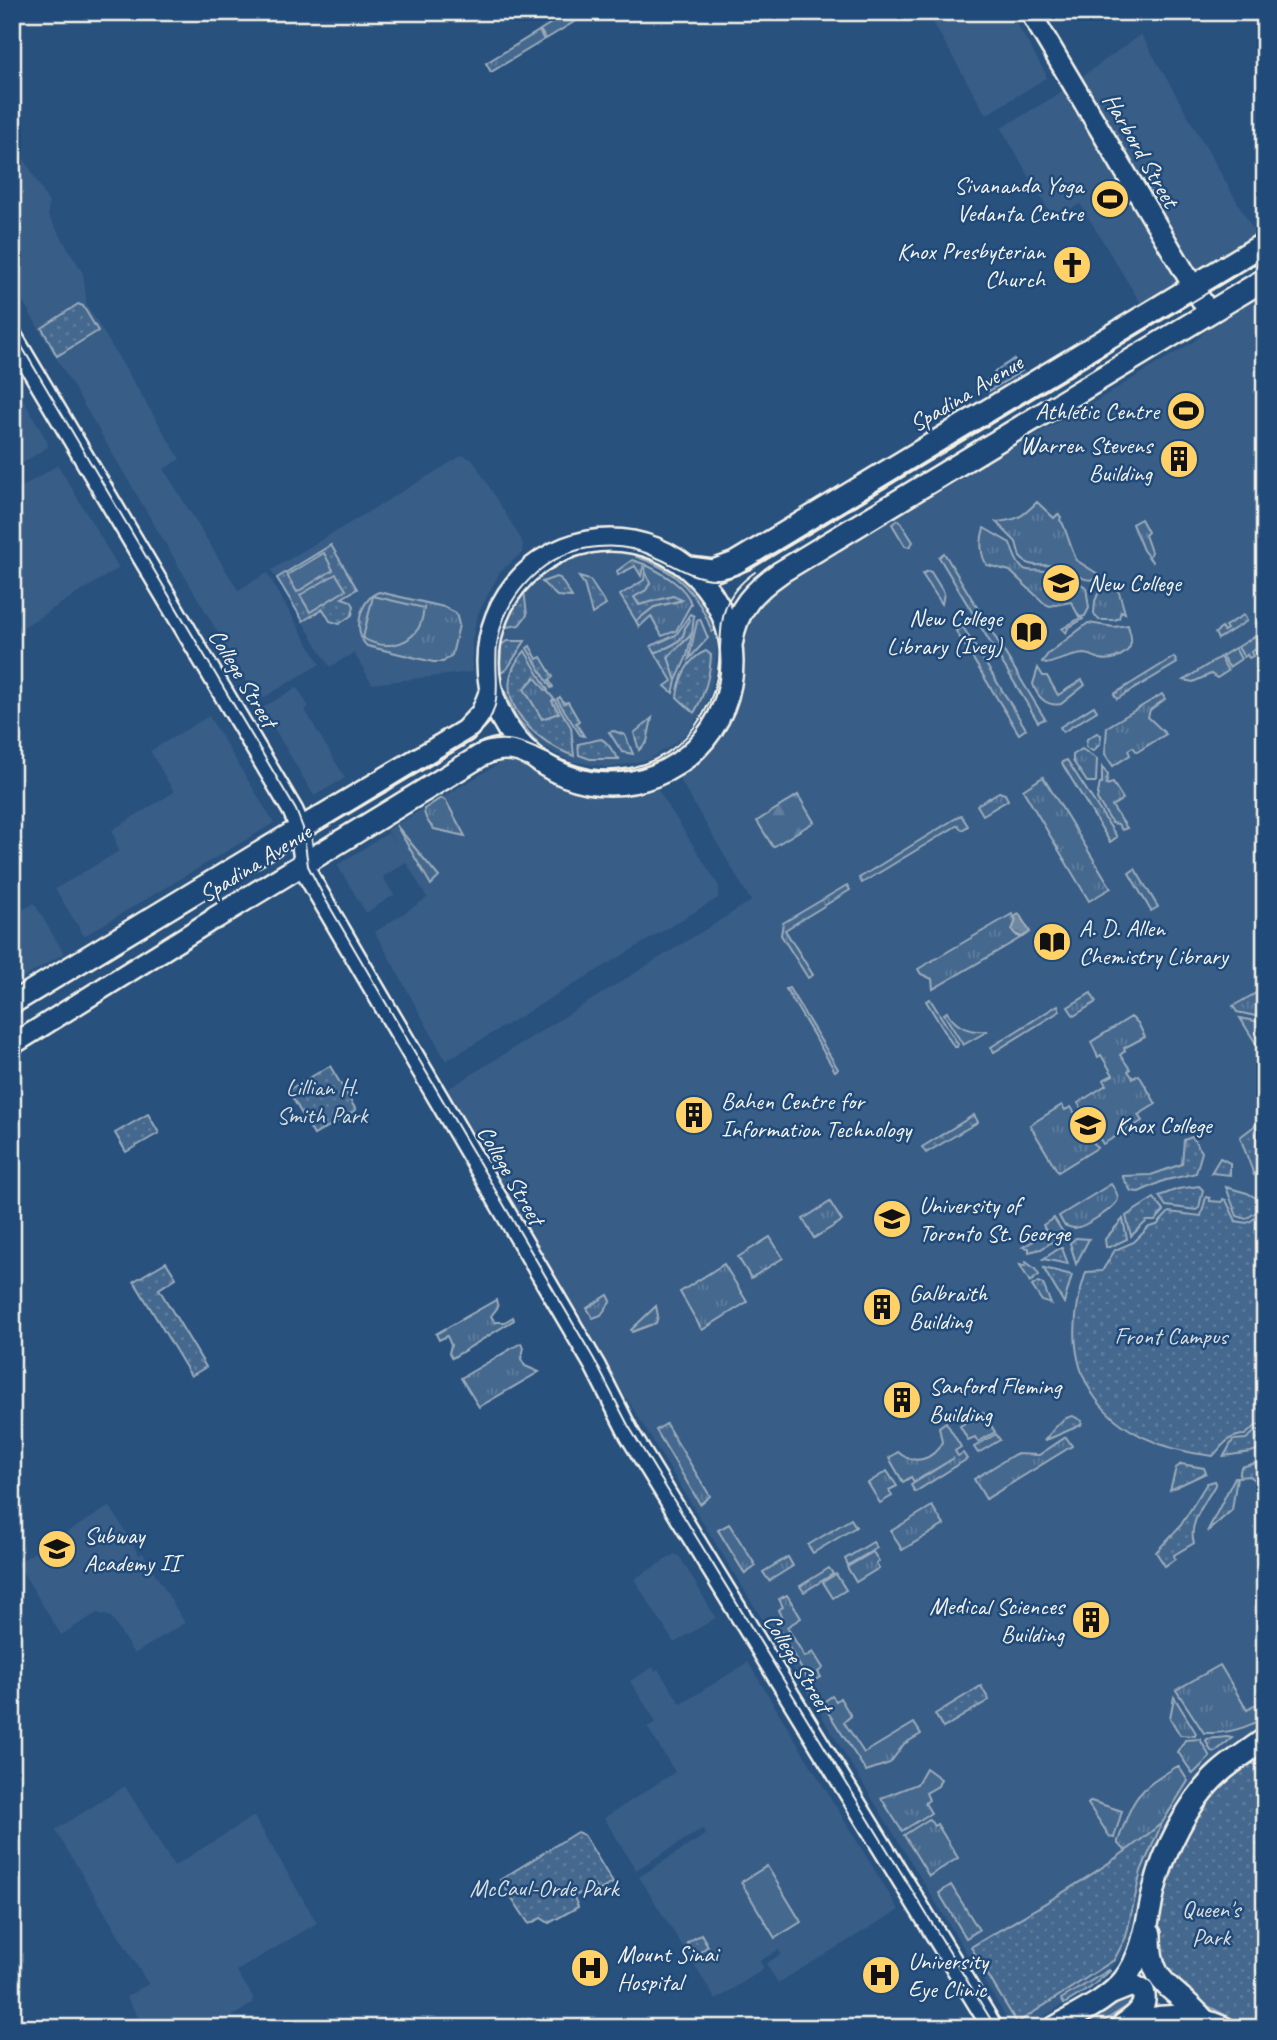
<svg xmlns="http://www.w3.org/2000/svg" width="1277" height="2040" font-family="Caveat,sans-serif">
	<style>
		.built { fill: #375d86 }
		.grass { fill: url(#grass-tufts); stroke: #9cacbb; stroke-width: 2 }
		.forest { fill: url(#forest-firs); stroke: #9cacbb; stroke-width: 2 }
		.park { fill: url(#park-dots); stroke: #9cacbb; stroke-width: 2 }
		.pitch { fill: #45688e; stroke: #9cacbb; stroke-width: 2 }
		.water { fill: url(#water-waves); stroke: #a4b2be; stroke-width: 2 }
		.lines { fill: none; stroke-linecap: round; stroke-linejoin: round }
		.secondary-casing { stroke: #f4f1e8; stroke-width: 24 }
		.primary-casing { stroke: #f4f1e8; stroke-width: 26 }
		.secondary { stroke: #1f4a7a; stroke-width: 19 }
		.primary { stroke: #1f4a7a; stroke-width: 21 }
		.tram { stroke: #f4f1e8; stroke-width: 2 }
		.labels { text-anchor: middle; stroke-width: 5; stroke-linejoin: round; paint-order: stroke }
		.street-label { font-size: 24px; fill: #f4f1e8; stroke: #1f4a7a }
		.poi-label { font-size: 24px; fill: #f4f1e8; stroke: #1f4a7a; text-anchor: start }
		.park-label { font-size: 24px; fill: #dadcda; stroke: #1f4a7a }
	</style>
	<defs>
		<pattern id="grass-tufts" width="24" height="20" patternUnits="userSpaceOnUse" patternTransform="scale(1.75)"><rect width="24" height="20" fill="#45688e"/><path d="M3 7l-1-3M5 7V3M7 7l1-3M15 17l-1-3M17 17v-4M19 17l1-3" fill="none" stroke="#607e9e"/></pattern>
		<pattern id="forest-firs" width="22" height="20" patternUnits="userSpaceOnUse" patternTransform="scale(1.75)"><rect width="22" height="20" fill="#45688e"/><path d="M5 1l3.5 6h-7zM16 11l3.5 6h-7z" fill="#607e9e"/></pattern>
		<pattern id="park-dots" width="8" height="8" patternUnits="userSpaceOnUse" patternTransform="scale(1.75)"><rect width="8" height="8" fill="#45688e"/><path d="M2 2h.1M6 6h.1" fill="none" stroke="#607e9e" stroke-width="1.8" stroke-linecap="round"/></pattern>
		<pattern id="water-waves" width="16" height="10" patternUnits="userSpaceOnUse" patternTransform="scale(1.75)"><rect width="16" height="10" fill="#6e88a2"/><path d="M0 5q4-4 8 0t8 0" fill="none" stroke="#5f6e7d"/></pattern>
	</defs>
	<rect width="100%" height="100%" fill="#28517e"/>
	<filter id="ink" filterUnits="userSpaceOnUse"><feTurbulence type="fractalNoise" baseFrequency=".0143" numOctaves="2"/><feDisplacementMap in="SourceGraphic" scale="14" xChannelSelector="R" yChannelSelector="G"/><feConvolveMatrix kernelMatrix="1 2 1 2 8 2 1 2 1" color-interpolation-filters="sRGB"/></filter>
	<g filter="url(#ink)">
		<g class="built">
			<path d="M 927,12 L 1010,12 L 1046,74 L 1046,78 L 986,115 Z"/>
			<path d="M 1141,34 L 1258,238 L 1144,309 L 1080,204 L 1054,219 L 1001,128 L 1055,96 Z"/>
			<path d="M 12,143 L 16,144 L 49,203 L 48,215 L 83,273 L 87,305 L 180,459 L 164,469 L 238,590 L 267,573 L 320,664 L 258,701 L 12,283 Z"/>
			<path d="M 1265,288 L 1265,1724 L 1220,1755 L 1184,1796 L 1170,1818 L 1147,1871 L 1129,1942 L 1118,1961 L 1090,1988 L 1030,2025 L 1021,2027 L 1009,2022 L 584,1329 L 447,1096 L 446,1090 L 751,901 L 680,780 L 682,770 L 704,750 L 715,737 L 734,700 L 739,678 L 742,623 L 751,602 L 882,518 L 1079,411 L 1193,342 L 1235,306 Z"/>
			<path d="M 12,380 L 47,441 L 48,447 L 12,470 Z"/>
			<path d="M 463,455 L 473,460 L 521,539 L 523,545 L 522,553 L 500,572 L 478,614 L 472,641 L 472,672 L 372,684 L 354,653 L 330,667 L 271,570 Z"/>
			<path d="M 58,465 L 119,568 L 12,634 L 12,493 Z"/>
			<path d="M 602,550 L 640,555 L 658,562 L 705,591 L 712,601 L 717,650 L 715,671 L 710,693 L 705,707 L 688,732 L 675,743 L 650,759 L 610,768 L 570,761 L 519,734 L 505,714 L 500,673 L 500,656 L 503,628 L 521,593 L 551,566 L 576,556 Z"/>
			<path d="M 297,687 L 309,707 L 305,710 L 345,778 L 314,796 L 262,708 Z"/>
			<path d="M 209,716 L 274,823 L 84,936 L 55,889 L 119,851 L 112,830 L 174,792 L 150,751 Z"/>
			<path d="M 511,761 L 519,764 L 550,783 L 576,792 L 610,796 L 657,788 L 719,886 L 718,898 L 446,1061 L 375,932 L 427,898 L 406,862 L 383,877 L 394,895 L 366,913 L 337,865 L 388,833 L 394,842 L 387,830 L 500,763 Z"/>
			<path d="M 34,903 L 64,953 L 12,985 L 12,916 Z"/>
			<path d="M 110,1506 L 139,1555 L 143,1553 L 185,1623 L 134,1654 L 111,1617 L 97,1613 L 61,1635 L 17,1563 Z"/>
			<path d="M 675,1554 L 680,1557 L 716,1618 L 674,1643 L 634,1579 Z"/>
			<path d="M 748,1662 L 899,1910 L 778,1983 L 766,1964 L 781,1954 L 778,1950 L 760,1961 L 764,1969 L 716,2000 L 639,1877 L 706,1834 L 702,1829 L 636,1870 L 604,1818 L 675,1772 L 647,1727 L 656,1722 L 630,1681 L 653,1667 L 655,1671 L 658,1669 L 681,1704 Z"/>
			<path d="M 125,1786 L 174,1866 L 254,1816 L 317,1923 L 237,1971 L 253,1997 L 252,2004 L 214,2028 L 145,2028 L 126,1997 L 148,1984 L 55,1830 Z"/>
		</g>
		<g class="grass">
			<path d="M 569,12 L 574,12 L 579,19 L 546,39 L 540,30 Z"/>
			<path d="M 539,31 L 544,40 L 491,72 L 486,63 Z"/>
			<path d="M 1014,359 L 1022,371 L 989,391 L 986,385 L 988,383 L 987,380 L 995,375 L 994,372 Z"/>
			<path d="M 1037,502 L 1054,518 L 1058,514 L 1061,517 L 1060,520 L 1063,524 L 1076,560 L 1098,574 L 1095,579 C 1081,583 1071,568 1058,566 C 1043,563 1031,570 1020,557 L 1016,542 L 996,522 C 1018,520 1022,517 1037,502 Z"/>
			<path d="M 1141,519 L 1148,532 L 1145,535 L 1151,552 L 1149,557 L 1153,563 L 1143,550 L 1132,524 Z"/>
			<path d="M 899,520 L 913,542 L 909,547 L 905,546 L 892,524 Z"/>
			<path d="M 984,528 L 1010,543 C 1022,580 1024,567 1056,572 C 1067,574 1077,582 1086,587 L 1089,608 L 1085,616 L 1081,617 L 1083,619 L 1068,628 L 1066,633 L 1062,629 L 1080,618 L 1071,602 L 1050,606 L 1045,604 L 1010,571 L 987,565 C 980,555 980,540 984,528 Z"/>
			<path d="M 944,553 L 1045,719 L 1038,722 L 939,557 Z"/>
			<path d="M 640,555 C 654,560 705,585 711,597 C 715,606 714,620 715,630 L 712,632 C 700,595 674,568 637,557 Z"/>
			<path d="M 646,565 C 662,573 686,586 691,604 L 676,631 L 662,636 L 651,616 L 639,627 L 636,621 L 654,607 L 680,601 L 673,596 L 639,605 L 634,597 L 646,590 L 650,583 L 645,571 Z"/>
			<path d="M 928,571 L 931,572 L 944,593 L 942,604 L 922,574 Z"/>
			<path d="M 1107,580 L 1119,592 L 1125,613 L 1121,611 L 1119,618 L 1115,620 L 1099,620 L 1094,614 L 1095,601 L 1102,584 L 1108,584 Z"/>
			<path d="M 379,592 L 444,607 L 456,613 L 459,625 L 452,655 L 443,662 L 433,662 L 367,646 C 352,633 360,598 379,592 Z"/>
			<path d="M 1244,615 L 1247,621 L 1218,639 L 1215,633 L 1222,628 L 1224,631 L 1227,629 L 1225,626 Z"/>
			<path d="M 688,617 L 691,620 L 685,627 C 685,643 667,647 655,653 L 651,646 L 676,635 Z"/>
			<path d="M 700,619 L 708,638 L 689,659 L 697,621 Z"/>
			<path d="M 1088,623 L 1114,627 L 1128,625 C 1129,630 1132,637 1131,642 C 1130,655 1111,662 1100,659 C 1094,657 1090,654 1084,654 C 1071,655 1058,661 1046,664 L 1042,662 L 1048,654 Z"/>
			<path d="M 963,627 L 1026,729 L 1019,734 L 956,631 Z"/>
			<path d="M 1265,630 L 1265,644 L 1251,652 L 1253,656 L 1249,658 L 1247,655 L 1244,657 L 1238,647 Z"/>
			<path d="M 692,634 L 687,656 L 676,681 L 668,657 Z"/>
			<path d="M 1235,648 L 1241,659 L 1229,667 L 1222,656 Z"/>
			<path d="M 1174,657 L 1177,663 L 1117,699 L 1114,694 Z"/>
			<path d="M 1220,657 L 1228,671 L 1217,678 L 1211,674 L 1193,682 L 1184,680 Z"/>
			<path d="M 1038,668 L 1043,676 L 1047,676 L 1058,695 L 1082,680 L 1085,685 L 1061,704 C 1047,707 1037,697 1033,684 Z"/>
			<path d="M 535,677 L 554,699 L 552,701 L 559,713 L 542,719 L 524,689 Z"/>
			<path d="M 1162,694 L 1165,699 L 1150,710 L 1148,717 L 1166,734 L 1137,752 L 1133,747 L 1128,750 L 1130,755 L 1113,766 L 1105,754 L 1107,727 Z"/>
			<path d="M 1094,706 L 1097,711 L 1063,732 L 1060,727 Z"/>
			<path d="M 1097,733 L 1101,735 L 1100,744 L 1093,751 L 1086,747 L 1087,739 Z"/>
			<path d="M 1082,749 L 1097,759 L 1096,782 L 1087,782 L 1073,761 L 1073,755 Z"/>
			<path d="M 1067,760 L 1117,837 L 1110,842 L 1063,765 L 1062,762 Z"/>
			<path d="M 1102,767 L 1108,775 L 1106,785 L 1113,783 L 1123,799 L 1112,806 L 1127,828 L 1122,830 L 1118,824 L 1112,823 L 1097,799 L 1100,783 L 1102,783 Z"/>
			<path d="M 1043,777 L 1111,888 L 1089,901 L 1023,790 Z"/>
			<path d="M 999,792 L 1005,794 L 1008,800 L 983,815 L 977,805 Z"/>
			<path d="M 441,798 L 446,801 L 465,836 L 434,829 C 428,823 424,816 424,809 Z"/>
			<path d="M 961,815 L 968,826 L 962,830 L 958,825 L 862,883 L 859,878 Z"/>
			<path d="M 396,825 L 439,877 L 431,885 Z"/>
			<path d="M 1135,869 L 1158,907 L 1151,911 L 1129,873 Z"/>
			<path d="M 847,885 L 850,890 L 785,930 L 813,975 L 808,978 L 781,935 L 783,923 Z"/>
			<path d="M 1012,914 L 1016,920 L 1017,936 L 1022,937 L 933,989 L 932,979 L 921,974 L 918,969 Z"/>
			<path d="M 789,988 L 838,1069 L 835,1071 L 786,989 Z"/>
			<path d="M 1265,988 L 1265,1018 L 1237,1012 L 1233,1006 Z"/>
			<path d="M 1091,993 L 1096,1002 L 1074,1016 L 1068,1007 Z"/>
			<path d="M 930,999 L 958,1044 L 957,1047 L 954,1047 L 926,1001 Z"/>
			<path d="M 1058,1005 L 1060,1011 L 994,1052 L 991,1047 Z"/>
			<path d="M 947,1012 C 957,1029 971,1032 988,1031 L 963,1045 L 944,1014 Z"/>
			<path d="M 1131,1017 L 1138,1023 L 1145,1037 L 1124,1048 L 1125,1051 L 1120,1055 L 1130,1069 L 1128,1071 L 1133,1078 L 1139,1075 L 1156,1104 L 1138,1115 L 1142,1121 L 1103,1144 L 1078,1103 L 1106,1085 L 1103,1080 L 1113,1075 L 1101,1055 L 1098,1057 L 1091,1042 Z"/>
			<path d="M 1240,1018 L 1265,1023 L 1265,1058 Z"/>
			<path d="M 1062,1105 L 1065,1110 L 1071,1107 L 1097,1148 L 1058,1172 L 1030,1125 Z"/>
			<path d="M 1111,1184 C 1114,1188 1118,1194 1118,1199 C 1116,1208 1084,1227 1075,1228 C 1070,1228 1069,1227 1064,1225 L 1059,1216 Z"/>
			<path d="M 830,1202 L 842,1221 L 814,1238 L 803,1219 Z"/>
			<path d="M 1054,1218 L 1064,1234 L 1041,1249 L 1029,1252 L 1029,1248 L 1023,1247 L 1047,1233 L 1043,1225 Z"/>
			<path d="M 770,1237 L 783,1258 L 751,1278 L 738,1257 Z"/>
			<path d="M 1026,1262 L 1035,1269 L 1039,1275 L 1030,1282 L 1020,1265 L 1025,1266 Z"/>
			<path d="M 724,1264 L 747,1302 L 702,1330 L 680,1292 Z"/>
			<path d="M 1038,1282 L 1043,1284 L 1051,1304 L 1042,1301 L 1032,1286 Z"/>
			<path d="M 608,1295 L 611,1301 L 601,1315 L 593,1318 L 587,1308 Z"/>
			<path d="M 496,1300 L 498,1307 L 491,1316 L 495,1322 L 505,1322 L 513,1317 L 514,1320 L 452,1358 L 449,1353 L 451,1345 L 447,1336 L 439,1340 L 436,1334 Z"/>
			<path d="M 656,1306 L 658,1316 L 656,1323 L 632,1332 L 631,1330 Z"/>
			<path d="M 521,1343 L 524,1348 L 521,1359 L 525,1366 L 539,1372 L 479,1407 L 461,1378 Z"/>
			<path d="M 983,1412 L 995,1432 L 978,1442 L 975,1437 L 968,1440 L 960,1426 Z"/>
			<path d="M 946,1422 L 961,1447 L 955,1451 L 958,1456 L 963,1453 L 967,1459 L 915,1492 L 911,1485 L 954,1458 L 914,1482 L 911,1477 L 903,1482 L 889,1458 L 898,1452 C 914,1466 933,1460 942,1442 L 939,1427 Z"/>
			<path d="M 666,1424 L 710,1496 L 700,1504 L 656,1430 Z"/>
			<path d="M 996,1434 L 1000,1440 L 978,1453 L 974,1447 Z"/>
			<path d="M 1066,1437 L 1072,1446 L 986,1499 L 974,1479 L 1015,1454 L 1039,1455 Z"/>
			<path d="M 887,1471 L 897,1486 L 889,1490 L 892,1496 L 880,1503 L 868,1483 Z"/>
			<path d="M 1235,1477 L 1237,1477 L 1232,1510 L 1207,1532 Z"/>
			<path d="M 932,1506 L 944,1525 L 902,1550 L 891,1531 Z"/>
			<path d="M 851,1519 L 856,1527 L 813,1553 L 808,1545 Z"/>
			<path d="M 729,1524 L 756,1566 L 745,1574 L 718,1530 Z"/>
			<path d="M 873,1542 L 877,1548 L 848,1565 L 845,1559 Z"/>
			<path d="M 873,1552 L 879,1561 L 876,1564 L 879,1568 L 856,1582 L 847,1567 Z"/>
			<path d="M 788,1557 L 793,1566 L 769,1581 L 763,1572 Z"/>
			<path d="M 829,1568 L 833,1574 L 804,1592 L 800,1586 Z"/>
			<path d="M 836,1574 L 846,1590 L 833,1598 L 823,1582 Z"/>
			<path d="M 787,1595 L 801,1618 L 787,1627 L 805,1657 L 813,1652 L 823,1668 L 818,1672 L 821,1677 L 810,1683 L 775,1624 L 782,1618 L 778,1610 L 783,1607 L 779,1599 Z"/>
			<path d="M 1220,1665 L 1247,1710 L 1265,1699 L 1265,1717 C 1247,1728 1226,1734 1204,1733 L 1176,1690 Z"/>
			<path d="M 832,1696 L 836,1701 L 840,1698 L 851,1716 L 844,1722 L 864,1753 L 914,1723 L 921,1734 L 904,1744 L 890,1763 L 866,1771 L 822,1703 Z"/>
			<path d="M 1174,1697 L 1196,1733 L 1195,1736 L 1180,1735 L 1170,1718 Z"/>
			<path d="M 1227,1737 L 1232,1738 L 1215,1752 L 1211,1751 L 1206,1741 L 1207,1739 Z"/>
			<path d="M 1200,1739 L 1210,1757 L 1193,1774 L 1178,1752 L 1185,1740 Z"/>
			<path d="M 1176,1767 L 1179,1767 L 1188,1781 L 1162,1823 L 1128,1852 L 1118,1844 L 1118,1841 C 1134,1797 1135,1792 1176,1767 Z"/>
			<path d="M 926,1768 L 941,1779 L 938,1786 L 926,1793 L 929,1800 L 925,1803 L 931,1813 L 902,1831 L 881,1798 L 917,1784 Z"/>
			<path d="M 1091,1801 L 1122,1811 L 1114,1838 L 1110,1837 L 1088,1804 Z"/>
			<path d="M 929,1819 L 934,1826 L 937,1824 L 958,1858 L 929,1876 L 904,1835 Z"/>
			<path d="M 951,1885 L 979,1930 L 966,1938 L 939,1893 Z"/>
			<path d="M 1109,1970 L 1110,1971 L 1090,1988 L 1064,2004 L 1061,1999 Z"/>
			<path d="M 1130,1993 L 1135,2001 L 1093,2028 L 1075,2028 Z"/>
		</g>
		<path class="forest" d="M 798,795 L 814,822 L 773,847 L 757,821 Z"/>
		<g class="park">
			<path d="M 78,304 L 83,306 L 98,331 L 57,356 L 42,328 Z"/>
			<path d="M 331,545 L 357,589 L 342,598 L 351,601 L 354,606 L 352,615 L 339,624 L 330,621 L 323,609 L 303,621 L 277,578 Z"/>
			<path d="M 632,560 L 644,564 L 641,576 L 635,566 L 618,575 L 617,571 Z"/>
			<path d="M 645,571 L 650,583 L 646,590 L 634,597 L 639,605 L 673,596 L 682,600 L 654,607 L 636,621 L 620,595 L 644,580 Z"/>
			<path d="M 556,577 L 560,578 L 572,597 L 557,596 L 542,582 Z"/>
			<path d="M 579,577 L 590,580 L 606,605 L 592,614 L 584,584 Z"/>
			<path d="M 524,590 L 527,615 L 519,625 L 507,627 L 505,623 L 514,604 Z"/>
			<path d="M 690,614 L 694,616 L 692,634 L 668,657 L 676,681 L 673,693 L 665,686 L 672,681 L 655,653 C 667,647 685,643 685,628 L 690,621 L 688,617 Z"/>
			<path d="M 507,641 L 525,641 L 507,669 L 500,673 L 501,645 Z"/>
			<path d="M 530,646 L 537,659 L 541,657 L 553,677 L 549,680 L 553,687 L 551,688 L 527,648 Z"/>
			<path d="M 525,651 L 548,690 L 546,691 L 535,677 L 524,689 L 542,719 L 559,713 L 552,701 L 554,699 L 571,727 L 574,756 C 532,741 484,693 525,651 Z"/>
			<path d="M 706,651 L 711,655 C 710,677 705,694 694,713 L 677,697 C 679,678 688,658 706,651 Z"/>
			<path d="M 501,682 L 516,717 L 538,744 C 505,727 504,717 501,682 Z"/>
			<path d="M 560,697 L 564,703 L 568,702 L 579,721 L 576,723 L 584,736 L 580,735 L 557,699 Z"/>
			<path d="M 652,718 L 647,742 L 639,750 L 634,733 Z"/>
			<path d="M 614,731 L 625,735 L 633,754 L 622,752 L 609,732 Z"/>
			<path d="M 601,739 C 611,743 612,755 620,759 L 590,759 L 579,755 L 578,744 Z"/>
			<path d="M 330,1066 L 356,1110 L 314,1135 L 288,1090 Z"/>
			<path d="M 148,1114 L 159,1133 L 126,1152 L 115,1133 Z"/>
			<path d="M 974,1115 L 978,1122 L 926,1153 L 922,1147 Z"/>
			<path d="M 1257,1124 L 1257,1172 L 1254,1175 L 1240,1137 Z"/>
			<path d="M 1192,1137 L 1202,1152 L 1196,1173 L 1163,1181 L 1139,1192 L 1131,1191 L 1122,1176 L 1151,1175 L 1182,1164 L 1184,1140 Z"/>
			<path d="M 1220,1158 L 1230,1163 L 1230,1175 L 1211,1173 Z"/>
			<path d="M 1199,1186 L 1203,1190 L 1199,1208 L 1196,1210 L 1166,1206 L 1159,1196 L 1178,1189 Z"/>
			<path d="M 1226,1187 L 1247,1193 L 1265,1203 L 1265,1206 L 1246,1219 L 1237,1216 Z"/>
			<path d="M 1206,1197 L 1210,1198 L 1210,1201 L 1222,1202 L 1223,1199 L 1226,1200 L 1236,1221 L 1247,1223 L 1265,1212 L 1265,1426 L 1257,1425 L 1245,1435 C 1229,1435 1223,1445 1213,1456 C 1107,1444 1050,1378 1086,1272 L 1102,1271 L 1115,1250 L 1134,1242 L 1149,1227 L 1157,1225 L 1169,1212 L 1201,1216 Z"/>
			<path d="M 1154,1198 L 1164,1211 L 1155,1221 L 1147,1221 L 1131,1236 L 1126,1216 Z"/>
			<path d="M 1123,1219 L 1127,1239 L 1110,1247 L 1106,1247 L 1105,1239 Z"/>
			<path d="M 1076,1238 L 1089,1239 L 1076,1264 L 1070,1243 Z"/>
			<path d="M 1062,1248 L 1068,1264 L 1043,1259 L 1060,1248 Z"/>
			<path d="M 166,1262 L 176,1278 L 159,1289 L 206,1367 L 191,1376 L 134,1281 Z"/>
			<path d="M 1044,1268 L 1072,1275 L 1064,1303 L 1045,1271 Z"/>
			<path d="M 1073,1416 L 1082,1421 L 1081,1425 L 1044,1441 C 1052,1432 1061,1417 1073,1416 Z"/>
			<path d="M 1257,1430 L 1265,1431 L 1265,1447 L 1251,1452 L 1224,1456 L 1233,1440 L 1246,1439 Z"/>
			<path d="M 1256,1463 L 1265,1477 L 1264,1484 L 1260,1484 L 1250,1476 L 1239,1477 L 1241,1467 Z"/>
			<path d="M 1181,1464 L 1204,1468 L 1206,1473 L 1170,1490 L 1176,1468 Z"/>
			<path d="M 1215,1481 L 1216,1483 C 1207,1501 1187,1523 1194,1543 L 1174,1555 L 1175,1559 L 1165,1566 L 1156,1552 L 1181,1525 L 1207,1483 Z"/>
			<path d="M 981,1686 L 989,1700 L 943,1728 L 935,1714 Z"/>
			<path d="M 1243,1762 L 1265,1766 L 1265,2028 L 1252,2028 L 1240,2023 L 1206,2005 L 1173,1984 L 1156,1950 L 1156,1928 L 1165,1880 L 1203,1803 Z"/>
			<path d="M 1162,1823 L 1141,1871 L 1126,1937 L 1114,1960 L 1017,2023 L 971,1947 C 1037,1908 1103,1872 1162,1823 Z"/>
			<path d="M 577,1832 L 584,1835 L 613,1883 L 598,1891 L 594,1885 L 574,1897 L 578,1907 L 549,1923 L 541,1918 L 529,1924 L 500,1880 Z"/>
			<path d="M 701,1934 L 708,1946 L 694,1957 L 687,1943 Z"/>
		</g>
		<g class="pitch">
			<path d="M 324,553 L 333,570 L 297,592 L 287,575 Z"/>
			<path d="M 336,574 L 346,590 L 310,612 L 300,595 Z"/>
			<path d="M 373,596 L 424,608 C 423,614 422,623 418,629 C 405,648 381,649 363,638 Z"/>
			<path d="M 767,1866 L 801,1922 L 775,1938 L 741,1882 Z"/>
		</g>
		<path class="water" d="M 1019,914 L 1030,932 L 1022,937 L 1015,934 L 1012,930 L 1016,920 L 1014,917 Z"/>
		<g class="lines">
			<defs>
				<g id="secondary">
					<path d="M 1030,12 L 1209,313"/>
					<path d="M 12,336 L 293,811 C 304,832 300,856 309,877 L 595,1366 L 630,1435 L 993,2028"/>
					<path d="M 12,1045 L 215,918"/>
				</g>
				<g id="primary">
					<circle cx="610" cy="662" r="122"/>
					<path d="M 689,568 L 713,571 L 735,563 L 1265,243"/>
					<path d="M 732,641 C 736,609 755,590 781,572 L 1265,279"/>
					<path d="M 300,829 L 465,731 L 482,713 L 490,693"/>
					<path d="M 215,918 L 482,755 C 498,747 514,747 529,755"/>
					<path d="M 12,1003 L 291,834"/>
					<path d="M 1150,1934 C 1149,1987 1174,1985 1203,2019"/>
					<path d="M 1112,1993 L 1132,1985 L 1143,1991 C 1148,2007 1136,2016 1123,2025"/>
					<path d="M 1054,2028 C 1077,2014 1107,2001 1124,1980 C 1144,1954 1147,1921 1154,1890 C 1163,1853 1189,1800 1218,1774 C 1232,1761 1249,1751 1265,1739"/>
					<path d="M 1121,2028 C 1158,2013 1187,2012 1224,2028"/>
				</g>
			</defs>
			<use href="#secondary" class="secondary-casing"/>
			<use href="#primary" class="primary-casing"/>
			<use href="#secondary" class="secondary"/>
			<use href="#primary" class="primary"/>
			<g class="tram">
				<path d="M 12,330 L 296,810 L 303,828 L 308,866 L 324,897 L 594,1359 L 628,1425 L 996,2028"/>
				<path d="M 469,748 C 519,723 544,761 591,769 C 612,772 634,769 654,760 C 686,745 711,712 717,677 C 725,632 711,603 755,572"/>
				<path d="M 12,1017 L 477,735 C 507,706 493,681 497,645 C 504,594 546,551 597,547 C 617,545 637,548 655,557 C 675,565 692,579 715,579 C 727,579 739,574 751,569 L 1265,258"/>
			</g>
		</g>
	</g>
	<defs>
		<symbol id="stadium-disc" viewBox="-11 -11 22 22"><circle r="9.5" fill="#ffd166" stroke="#1f4a7a"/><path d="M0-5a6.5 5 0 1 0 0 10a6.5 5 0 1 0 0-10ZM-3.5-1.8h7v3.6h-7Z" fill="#111"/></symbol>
		<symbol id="church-disc" viewBox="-11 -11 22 22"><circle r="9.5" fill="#ffd166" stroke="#1f4a7a"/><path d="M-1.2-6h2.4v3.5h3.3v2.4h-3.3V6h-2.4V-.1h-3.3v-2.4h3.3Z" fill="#111"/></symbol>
		<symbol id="building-disc" viewBox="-11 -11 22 22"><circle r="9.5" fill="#ffd166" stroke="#1f4a7a"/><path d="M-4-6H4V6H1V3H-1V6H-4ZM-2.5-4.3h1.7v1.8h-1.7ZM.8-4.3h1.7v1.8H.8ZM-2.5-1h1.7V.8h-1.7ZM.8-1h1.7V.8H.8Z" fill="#111"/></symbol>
		<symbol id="university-disc" viewBox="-11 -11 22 22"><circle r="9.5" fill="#ffd166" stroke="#1f4a7a"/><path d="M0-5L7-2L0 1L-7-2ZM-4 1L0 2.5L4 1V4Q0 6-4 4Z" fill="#111"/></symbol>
		<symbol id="library-disc" viewBox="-11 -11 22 22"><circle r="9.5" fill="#ffd166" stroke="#1f4a7a"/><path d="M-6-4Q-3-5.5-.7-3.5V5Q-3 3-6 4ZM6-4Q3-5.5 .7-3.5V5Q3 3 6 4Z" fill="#111"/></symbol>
		<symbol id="school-disc" viewBox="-11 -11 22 22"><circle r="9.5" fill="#ffd166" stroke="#1f4a7a"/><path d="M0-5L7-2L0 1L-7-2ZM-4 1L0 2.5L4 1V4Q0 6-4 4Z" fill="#111"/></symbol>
		<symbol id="hospital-disc" viewBox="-11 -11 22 22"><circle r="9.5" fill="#ffd166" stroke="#1f4a7a"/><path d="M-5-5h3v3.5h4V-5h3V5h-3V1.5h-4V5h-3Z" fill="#111"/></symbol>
	</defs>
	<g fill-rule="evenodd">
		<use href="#stadium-disc" x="1088" y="177" width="44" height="44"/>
		<use href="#church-disc" x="1050" y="243" width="44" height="44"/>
		<use href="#stadium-disc" x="1164" y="389" width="44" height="44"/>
		<use href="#building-disc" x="1157" y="437" width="44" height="44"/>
		<use href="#university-disc" x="1039" y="561" width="44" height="44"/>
		<use href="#library-disc" x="1007" y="610" width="44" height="44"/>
		<use href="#library-disc" x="1030" y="920" width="44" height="44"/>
		<use href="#building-disc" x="672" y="1093" width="44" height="44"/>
		<use href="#university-disc" x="1066" y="1103" width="44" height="44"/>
		<use href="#university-disc" x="870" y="1197" width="44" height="44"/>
		<use href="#building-disc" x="860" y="1285" width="44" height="44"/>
		<use href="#building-disc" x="880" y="1378" width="44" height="44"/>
		<use href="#school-disc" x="35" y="1527" width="44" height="44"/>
		<use href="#building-disc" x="1069" y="1598" width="44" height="44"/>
		<use href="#hospital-disc" x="568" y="1946" width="44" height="44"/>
		<use href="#hospital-disc" x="859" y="1953" width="44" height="44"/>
	</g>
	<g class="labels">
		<g class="street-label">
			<text transform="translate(1141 150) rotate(60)" y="8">Harbord Street</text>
			<text transform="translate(966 393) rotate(-31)" y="8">Spadina Avenue</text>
			<text transform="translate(243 678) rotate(59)" y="8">College Street</text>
			<text transform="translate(255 863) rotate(-32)" y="8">Spadina Avenue</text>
			<text transform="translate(511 1175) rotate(60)" y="8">College Street</text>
			<text transform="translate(798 1663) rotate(59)" y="8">College Street</text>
		</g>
		<g class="poi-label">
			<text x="1083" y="193" text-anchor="end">Sivananda Yoga<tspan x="1083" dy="28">Vedanta Centre</tspan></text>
			<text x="1045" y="259" text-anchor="end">Knox Presbyterian<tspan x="1045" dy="28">Church</tspan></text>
			<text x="1159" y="419" text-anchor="end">Athletic Centre</text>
			<text x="1152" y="453" text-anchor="end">Warren Stevens<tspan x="1152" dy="28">Building</tspan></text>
			<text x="1088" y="591">New College</text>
			<text x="1002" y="626" text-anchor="end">New College<tspan x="1002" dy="28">Library (Ivey)</tspan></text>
			<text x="1079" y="936">A. D. Allen<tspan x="1079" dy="28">Chemistry Library</tspan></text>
			<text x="721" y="1109">Bahen Centre for<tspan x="721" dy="28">Information Technology</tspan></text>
			<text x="1115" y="1133">Knox College</text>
			<text x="919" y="1213">University of<tspan x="919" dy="28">Toronto St. George</tspan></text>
			<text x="909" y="1301">Galbraith<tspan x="909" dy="28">Building</tspan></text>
			<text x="929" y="1394">Sanford Fleming<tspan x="929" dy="28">Building</tspan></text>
			<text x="84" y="1543">Subway<tspan x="84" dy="28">Academy II</tspan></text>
			<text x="1064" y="1614" text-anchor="end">Medical Sciences<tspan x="1064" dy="28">Building</tspan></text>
			<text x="617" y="1962">Mount Sinai<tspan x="617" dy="28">Hospital</tspan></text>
			<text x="908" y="1969">University<tspan x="908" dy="28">Eye Clinic</tspan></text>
		</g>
		<g class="park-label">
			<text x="322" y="1095">Lillian H.<tspan x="322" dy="28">Smith Park</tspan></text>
			<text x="1171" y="1344">Front Campus</text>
			<text x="544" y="1896">McCaul-Orde Park</text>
			<text x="1211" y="1917">Queen's<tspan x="1211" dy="28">Park</tspan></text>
		</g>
	</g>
	<rect width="1277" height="2040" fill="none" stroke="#1f4a7a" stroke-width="42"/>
	<rect x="21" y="21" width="1235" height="1998" fill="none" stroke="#f4f1e8" stroke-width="2.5" filter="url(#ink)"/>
</svg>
